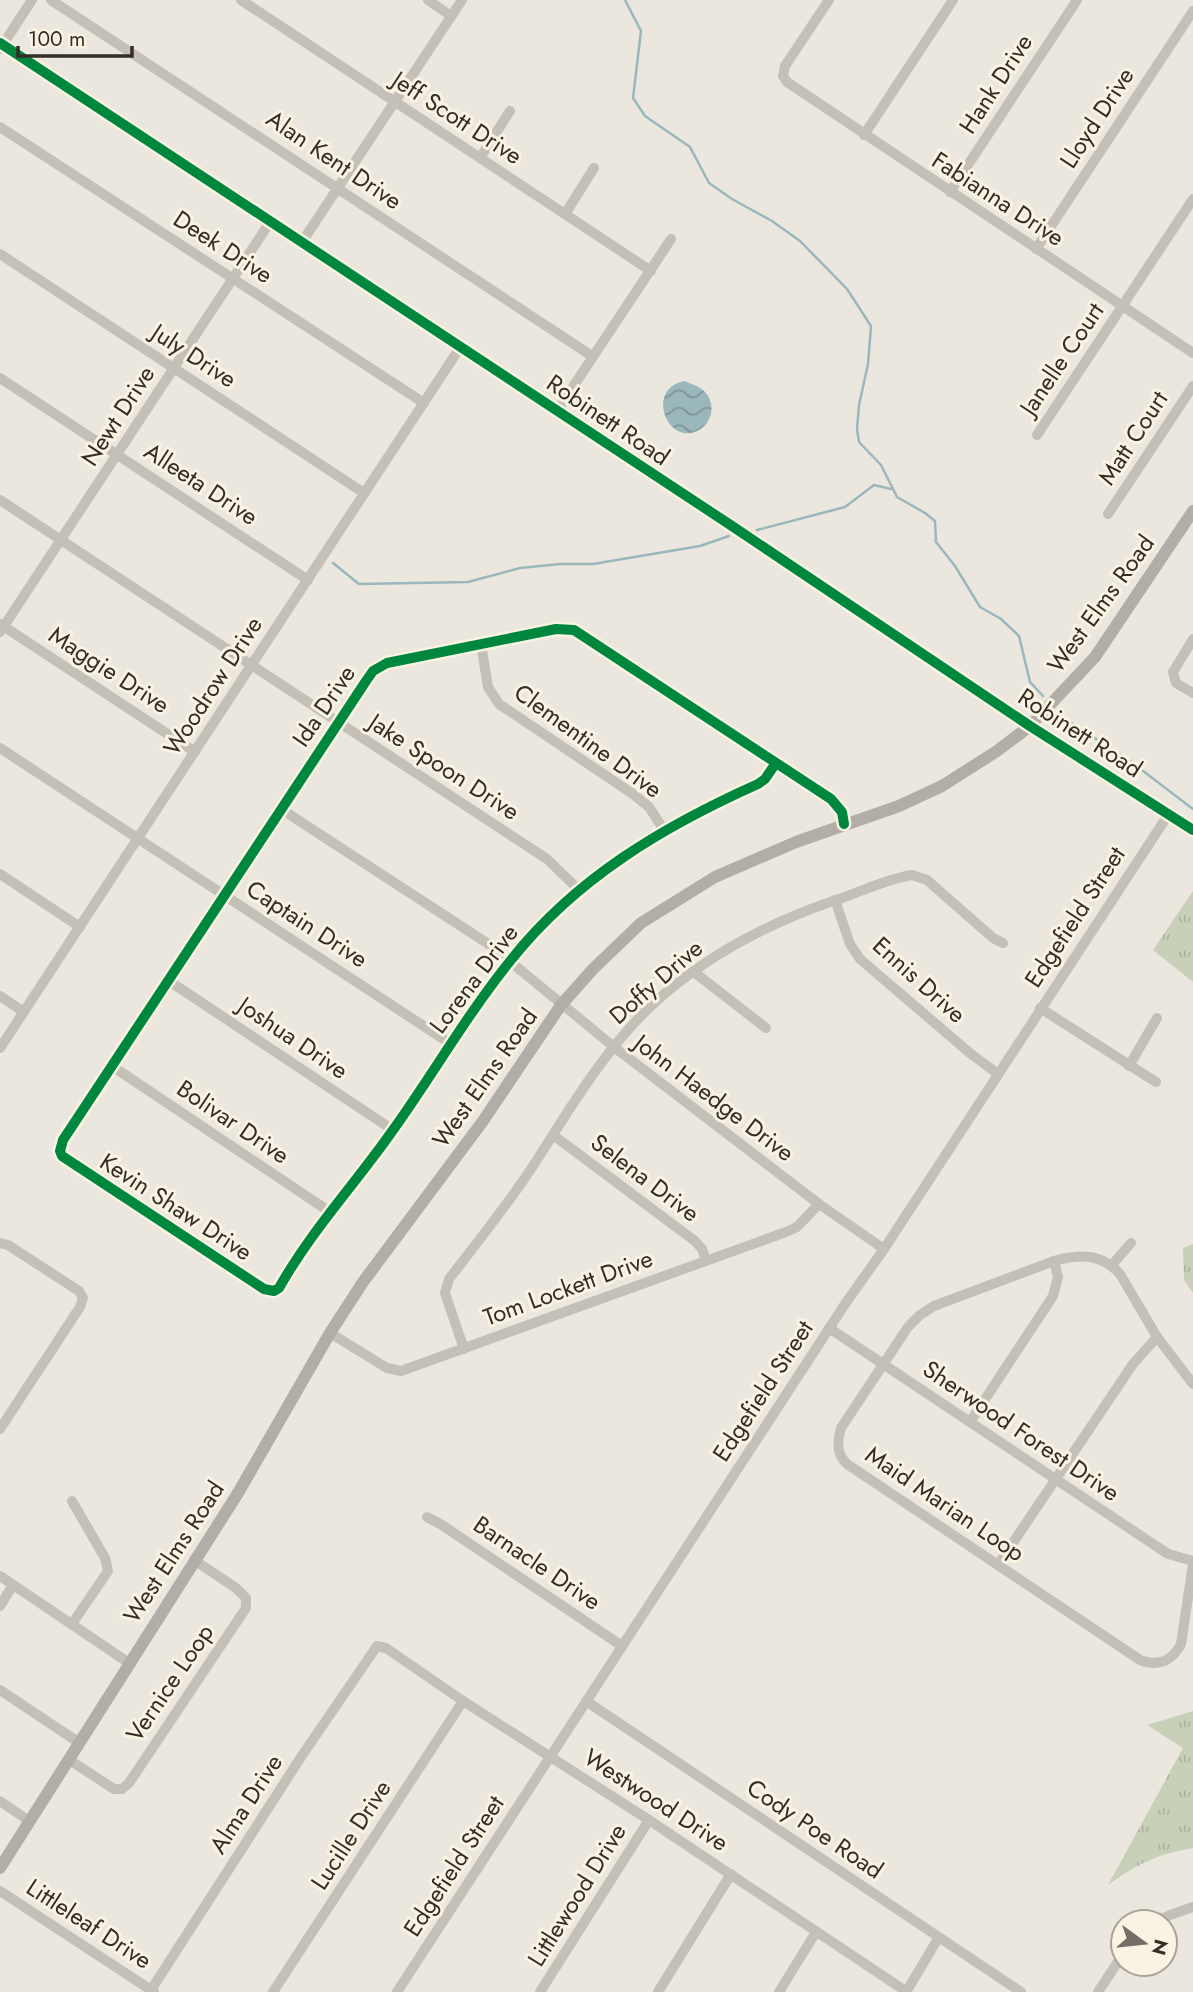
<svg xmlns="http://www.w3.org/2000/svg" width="1193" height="1992" font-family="Jost,sans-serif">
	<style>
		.park { fill: url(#park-tufts) }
		.water { fill: url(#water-waves) }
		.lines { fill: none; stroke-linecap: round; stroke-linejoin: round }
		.stream { stroke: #9ab7bc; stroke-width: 2.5 }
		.minor { stroke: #c4bfb7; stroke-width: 10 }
		.major { stroke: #b2ada7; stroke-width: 12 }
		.cycleway-casing { stroke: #f9f3e4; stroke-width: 15 }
		.cycleway { stroke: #00873e; stroke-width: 10 }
		.labels { text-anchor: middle; stroke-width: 6; stroke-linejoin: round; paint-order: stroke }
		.street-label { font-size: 24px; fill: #342d26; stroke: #f9f3e4 }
	</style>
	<defs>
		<pattern id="park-tufts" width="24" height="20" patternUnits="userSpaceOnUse" patternTransform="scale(1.75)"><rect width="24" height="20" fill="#c8d1b8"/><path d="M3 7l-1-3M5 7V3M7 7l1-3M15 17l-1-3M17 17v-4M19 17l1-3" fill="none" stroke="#acb49e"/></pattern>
		<pattern id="water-waves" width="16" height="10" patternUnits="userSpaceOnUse" patternTransform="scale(1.75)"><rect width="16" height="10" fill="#9ab7bc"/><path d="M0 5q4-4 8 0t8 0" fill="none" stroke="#7e9599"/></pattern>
	</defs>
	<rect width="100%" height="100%" fill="#ebe7de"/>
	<g class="park">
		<path d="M 1193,891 L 1193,982 L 1153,950 Z"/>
		<path d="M 1193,1244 L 1193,1293 L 1184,1280 L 1183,1248 Z"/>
		<path d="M 1193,1711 L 1193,1848 C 1158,1854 1137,1864 1108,1885 L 1183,1748 L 1147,1725 Z"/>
	</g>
	<path class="water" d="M 685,381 C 690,384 696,385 700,388 C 716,398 715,421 699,430 C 668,448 644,388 685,381 Z"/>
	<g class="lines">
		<g class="stream">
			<path d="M 625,0 L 641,31 L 633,98 L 645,116 L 690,147 L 709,183 L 732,199 L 772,221 L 800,241 L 847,289 L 871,326 L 868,364 L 859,405 L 857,429 L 859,442 L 881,465 L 897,497 L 925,513 L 935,521 L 936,542 L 955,566 L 980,607 L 1001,619 L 1019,636 L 1030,682 L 1043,696"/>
			<path d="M 757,530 L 845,507 L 874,485 L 891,489"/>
			<path d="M 333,563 L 359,584 L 468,582 L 520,568 L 560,564 L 593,564 L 700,546 L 729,536"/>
			<path d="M 1062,717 L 1130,761 L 1193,809"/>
		</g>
		<g class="minor">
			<path d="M 51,0 L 592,356"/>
			<path d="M 241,0 L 651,271"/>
			<path d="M 428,0 L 451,16"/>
			<path d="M 829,0 L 785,66 L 783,76 L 787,82 L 1193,353"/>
			<path d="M 0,43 L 732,526 L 1030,726 L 1193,830"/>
			<path d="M 0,49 L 32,0"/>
			<path d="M 0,127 L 424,403"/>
			<path d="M 864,135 L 953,0"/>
			<path d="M 480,158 L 510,111"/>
			<path d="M 950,192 L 1077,0"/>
			<path d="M 565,214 L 594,168"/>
			<path d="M 302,242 L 462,0"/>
			<path d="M 1036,249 L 1193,11"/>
			<path d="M 0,254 L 364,493"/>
			<path d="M 0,378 L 308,580"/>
			<path d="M 557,411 L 671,239"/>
			<path d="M 1037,435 L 1193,199"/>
			<path d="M 0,500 L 547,859 L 579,890"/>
			<path d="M 1108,514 L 1193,386"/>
			<path d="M 0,624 L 195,752"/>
			<path d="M 0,632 L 270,222"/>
			<path d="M 1193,639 L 1173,672 L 1176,683 L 1193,693"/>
			<path d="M 481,644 L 488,687 L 499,704 L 633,794 L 649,807 L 664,830"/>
			<path d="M 0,748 L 451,1044"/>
			<path d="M 776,763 L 765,779 L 758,784 C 664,826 576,878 511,960 C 468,1013 433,1074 393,1130 C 356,1183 311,1231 279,1288 L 274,1291 L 264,1289 L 62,1156 L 60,1151 L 63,1140 L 366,681 L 373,671 L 387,663 L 556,629 L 574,630 L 831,799 L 842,812 L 844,824"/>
			<path d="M 281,809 L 490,945 L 614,1047 L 819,1204 L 884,1249"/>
			<path d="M 0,874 L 80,927"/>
			<path d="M 835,900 L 850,944 L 860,959 L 971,1054 L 998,1074"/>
			<path d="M 694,972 L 766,1028"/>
			<path d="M 169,981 L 393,1130"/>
			<path d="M 0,996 L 24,1012"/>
			<path d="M 1040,1008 L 1156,1082"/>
			<path d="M 0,1048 L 461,346"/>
			<path d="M 112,1066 L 330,1212"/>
			<path d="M 1129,1066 L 1157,1018"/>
			<path d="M 553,1135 L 695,1241 L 702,1249 L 706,1260"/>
			<path d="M 0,1243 L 8,1245 L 79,1291 L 83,1298 L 80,1307 L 0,1429"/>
			<path d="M 1112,1265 L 1131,1243"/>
			<path d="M 829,1328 L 1168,1554 L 1193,1561"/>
			<path d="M 330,1333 L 387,1368 L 401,1371 L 786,1232 L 797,1227 L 819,1204"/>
			<path d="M 464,1349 L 445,1293 L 449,1279 C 476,1244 504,1209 529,1172 C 567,1114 601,1053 652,1005 C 705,956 768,923 836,900 C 861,892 886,879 912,875 L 927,880 L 993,938 L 1003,943"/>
			<path d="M 1193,1384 L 1157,1337 L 1120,1274 C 1101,1253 1079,1254 1054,1261 L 934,1306 L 920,1315 L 908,1327 L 841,1428 C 837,1441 836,1454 847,1464 L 1140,1660 C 1159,1667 1172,1661 1181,1644 L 1193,1564"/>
			<path d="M 970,1422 L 1053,1296 L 1058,1277 L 1054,1261"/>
			<path d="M 72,1501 L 105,1558 L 108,1571 L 72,1624"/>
			<path d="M 427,1517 L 442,1525 L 622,1646"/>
			<path d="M 998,1565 L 1133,1364 L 1157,1337"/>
			<path d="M 0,1576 L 129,1663"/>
			<path d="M 0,1606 L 13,1585"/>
			<path d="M 0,1690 L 78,1742"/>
			<path d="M 586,1701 L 1021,1992"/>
			<path d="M 68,1759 L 114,1789 L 122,1789 L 129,1783 L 246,1608 L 246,1598 L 236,1588 L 194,1560"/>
			<path d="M 0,1801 L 29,1821"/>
			<path d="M 0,1891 L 154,1992"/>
			<path d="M 1156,1922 L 1170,1915 L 1193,1907"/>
			<path d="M 151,1990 L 301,1757 L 377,1646 L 386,1648 L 463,1701 L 649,1820 L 907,1992"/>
			<path d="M 273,1992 L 463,1701"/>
			<path d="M 397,1992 L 845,1304 L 884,1249 L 1168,815"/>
			<path d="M 540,1992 L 649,1820"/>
			<path d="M 658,1992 L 731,1874"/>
			<path d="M 779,1992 L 816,1932"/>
			<path d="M 906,1992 L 939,1937"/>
			<path d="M 1098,1992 L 1123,1954"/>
		</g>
		<path class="major" d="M 0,1868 L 238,1493 L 330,1333 L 363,1282 L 483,1121 L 561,1005 L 593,969 L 641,923 L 715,877 L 796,842 L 899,806 L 942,786 L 997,751 L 1030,726 L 1095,657 L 1193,511"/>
		<defs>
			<g id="cycleway">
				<path d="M 0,43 L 732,526 L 1030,726 L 1193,830"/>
				<path d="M 776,763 L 765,779 L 758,784 C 664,826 576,878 511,960 C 468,1013 433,1074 393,1130 C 356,1183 311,1231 279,1288 L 274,1291 L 264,1289 L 62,1156 L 60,1151 L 63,1140 L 366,681 L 373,671 L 387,663 L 556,629 L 574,630 L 831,799 L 842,812 L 844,824"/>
			</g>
		</defs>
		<use href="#cycleway" class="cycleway-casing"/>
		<use href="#cycleway" class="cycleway"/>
	</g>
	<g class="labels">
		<g class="street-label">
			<text transform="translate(996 84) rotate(-57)" y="8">Hank Drive</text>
			<text transform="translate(457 118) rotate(33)" y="8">Jeff Scott Drive</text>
			<text transform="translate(1097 118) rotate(-57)" y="8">Lloyd Drive</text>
			<text transform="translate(334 160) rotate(34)" y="8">Alan Kent Drive</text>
			<text transform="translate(998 199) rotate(33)" y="8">Fabianna Drive</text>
			<text transform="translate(223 247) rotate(33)" y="8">Deek Drive</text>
			<text transform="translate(194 356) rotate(33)" y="8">July Drive</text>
			<text transform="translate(1062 359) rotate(-56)" y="8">Janelle Court</text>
			<text transform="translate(118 416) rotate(-57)" y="8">Newt Drive</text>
			<text transform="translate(608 420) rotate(34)" y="8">Robinett Road</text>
			<text transform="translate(1133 438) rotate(-57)" y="8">Matt Court</text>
			<text transform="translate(201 484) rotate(33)" y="8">Alleeta Drive</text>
			<text transform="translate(1101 604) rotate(-54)" y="8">West Elms Road</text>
			<text transform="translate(109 670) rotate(33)" y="8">Maggie Drive</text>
			<text transform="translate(213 686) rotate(-57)" y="8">Woodrow Drive</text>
			<text transform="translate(324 706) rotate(-56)" y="8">Ida Drive</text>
			<text transform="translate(1080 733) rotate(33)" y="8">Robinett Road</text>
			<text transform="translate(588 741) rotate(36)" y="8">Clementine Drive</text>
			<text transform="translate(444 767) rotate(33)" y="8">Jake Spoon Drive</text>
			<text transform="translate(1075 917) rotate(-57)" y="8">Edgefield Street</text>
			<text transform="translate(307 924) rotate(33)" y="8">Captain Drive</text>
			<text transform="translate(474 979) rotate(-53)" y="8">Lorena Drive</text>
			<text transform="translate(919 980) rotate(42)" y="8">Ennis Drive</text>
			<text transform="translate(656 982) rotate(-41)" y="8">Doffy Drive</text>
			<text transform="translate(293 1038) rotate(34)" y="8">Joshua Drive</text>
			<text transform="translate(485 1078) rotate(-55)" y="8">West Elms Road</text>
			<text transform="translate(714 1098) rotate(37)" y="8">John Haedge Drive</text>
			<text transform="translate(233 1122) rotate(34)" y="8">Bolivar Drive</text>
			<text transform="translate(645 1178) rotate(37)" y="8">Selena Drive</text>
			<text transform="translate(176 1207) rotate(33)" y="8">Kevin Shaw Drive</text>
			<text transform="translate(568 1288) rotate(-20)" y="8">Tom Lockett Drive</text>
			<text transform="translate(763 1391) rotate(-57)" y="8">Edgefield Street</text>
			<text transform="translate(1021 1431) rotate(34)" y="8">Sherwood Forest Drive</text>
			<text transform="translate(945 1504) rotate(34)" y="8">Maid Marian Loop</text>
			<text transform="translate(174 1552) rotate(-57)" y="8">West Elms Road</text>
			<text transform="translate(537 1563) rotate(34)" y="8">Barnacle Drive</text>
			<text transform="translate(170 1683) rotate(-56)" y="8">Vernice Loop</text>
			<text transform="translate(656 1800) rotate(33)" y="8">Westwood Drive</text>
			<text transform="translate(246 1804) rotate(-57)" y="8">Alma Drive</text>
			<text transform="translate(815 1829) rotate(34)" y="8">Cody Poe Road</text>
			<text transform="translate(351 1835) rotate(-57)" y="8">Lucille Drive</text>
			<text transform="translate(454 1866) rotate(-57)" y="8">Edgefield Street</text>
			<text transform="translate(577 1895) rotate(-58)" y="8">Littlewood Drive</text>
			<text transform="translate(89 1924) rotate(33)" y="8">Littleleaf Drive</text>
		</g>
	</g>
	<g transform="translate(1144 1943) rotate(105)"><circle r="33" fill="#f9f3e4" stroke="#aaa498" stroke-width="2"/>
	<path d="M0-5L12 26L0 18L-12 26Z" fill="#746e66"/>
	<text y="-10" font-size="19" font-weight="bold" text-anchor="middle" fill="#342d26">N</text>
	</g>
	<path d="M18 46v10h114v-10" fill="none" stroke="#342d26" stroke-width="3.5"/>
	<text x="28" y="46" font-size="21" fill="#342d26" stroke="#f9f3e4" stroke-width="5" paint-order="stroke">100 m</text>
</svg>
